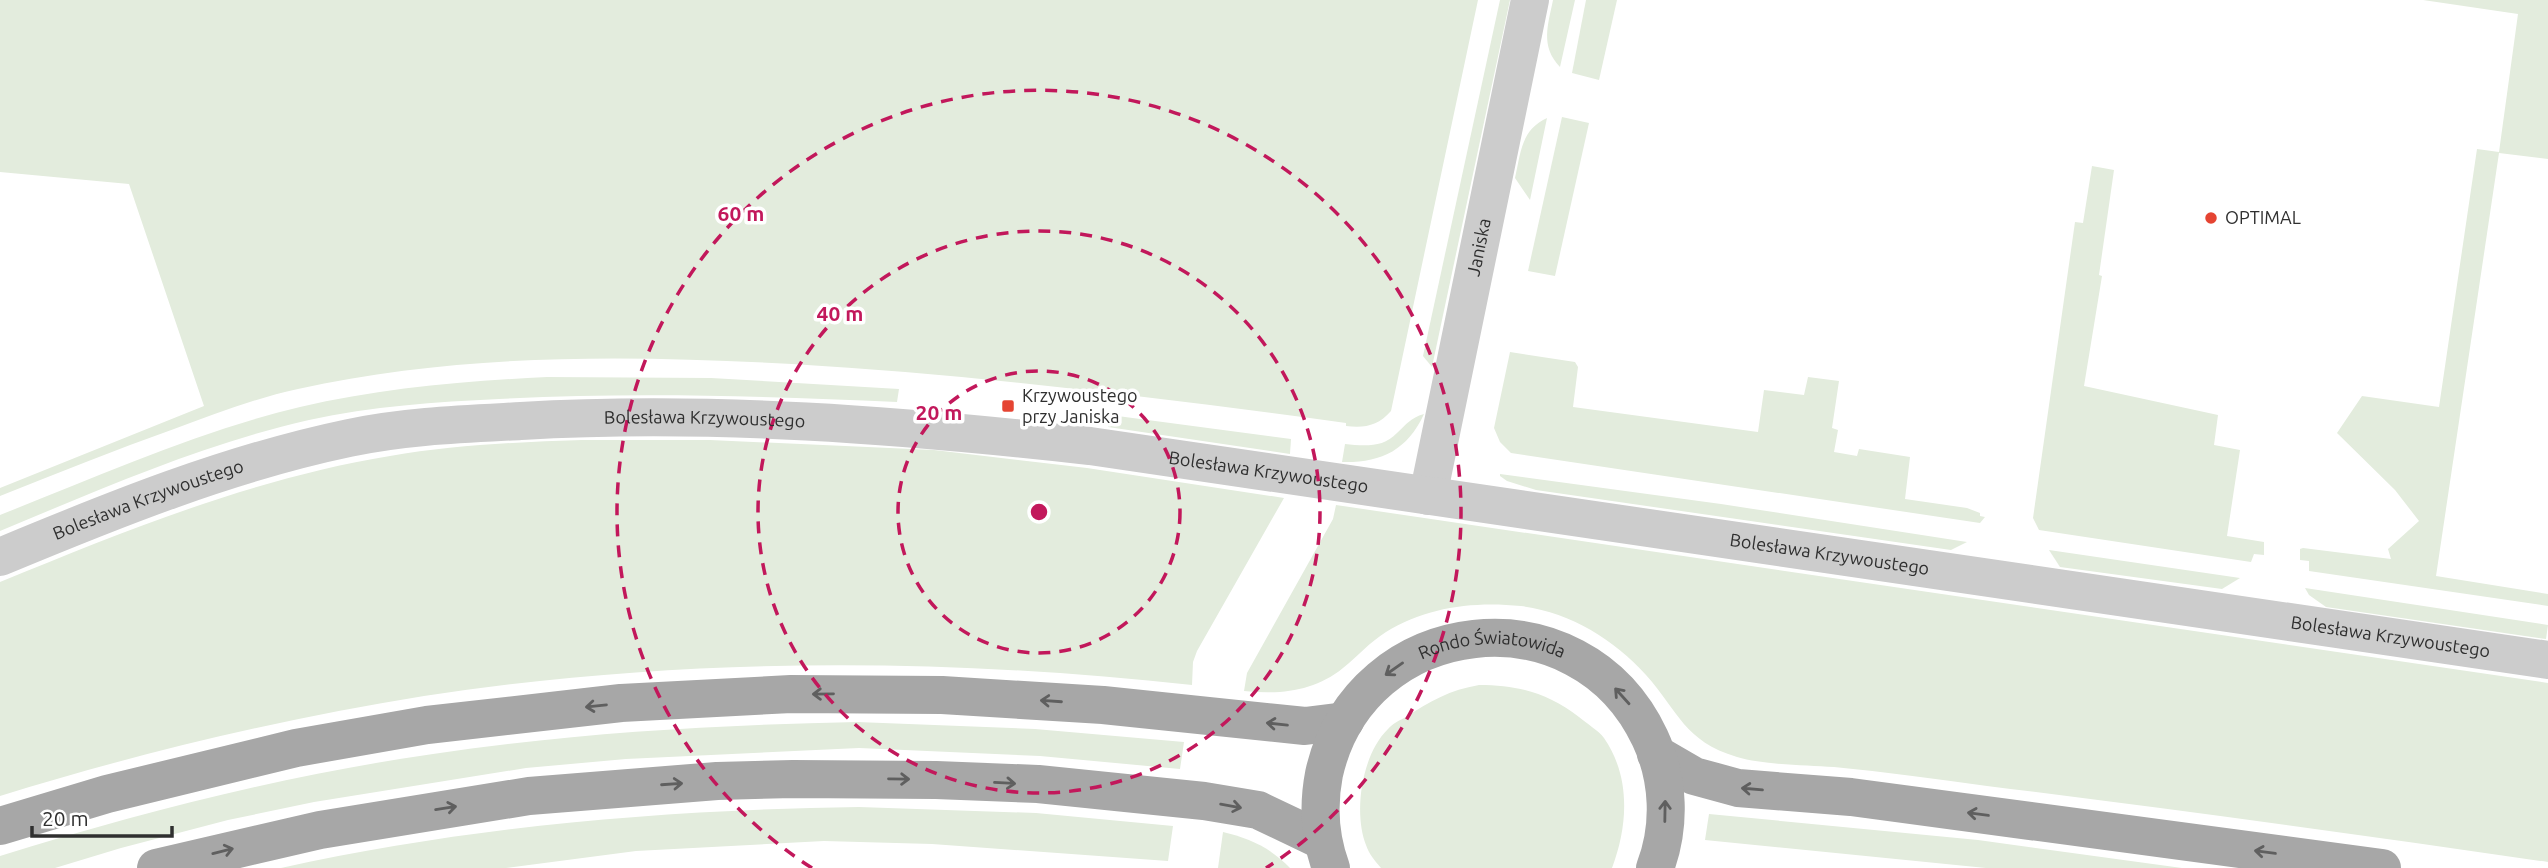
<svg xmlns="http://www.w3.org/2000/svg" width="2548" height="868" font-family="Ubuntu,sans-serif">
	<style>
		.green { fill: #e3ecdd }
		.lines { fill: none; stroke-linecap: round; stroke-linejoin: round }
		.street { stroke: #ccc; stroke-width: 38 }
		.primary { stroke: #a7a7a7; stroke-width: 38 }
		.oneway { stroke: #5f5f5f }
		.ring { fill: none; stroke: #c2185b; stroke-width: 3.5; stroke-dasharray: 12 9 }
		.poi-dot { fill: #e54432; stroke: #fff; stroke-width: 2.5 }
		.labels { text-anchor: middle; stroke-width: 7; stroke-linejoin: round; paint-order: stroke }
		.poi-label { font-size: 18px; fill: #2f2f2f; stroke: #fff; text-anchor: start }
		.street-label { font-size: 18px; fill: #2f2f2f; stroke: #fff }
		.centre { fill: #c2185b; stroke: #fff; stroke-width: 3.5 }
		.ring-label { font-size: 21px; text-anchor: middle; font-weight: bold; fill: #c2185b; stroke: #fff; stroke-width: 7; stroke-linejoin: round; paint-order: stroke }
	</style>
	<rect width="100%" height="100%" fill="#fff"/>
	<g class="green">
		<path d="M 0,0 L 1478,0 L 1391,411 C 1378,426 1365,428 1346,426 L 1346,423 C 1162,398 978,375 792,364 C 628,355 460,353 298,389 C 256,398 214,414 174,429 C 115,450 58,473 0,496 L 0,488 L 204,406 L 129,184 L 0,172 Z"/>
		<path d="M 1500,0 L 1510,0 L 1432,367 L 1423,356 Z"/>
		<path d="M 1553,0 L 1575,0 L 1560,67 C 1540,46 1548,25 1553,0 Z"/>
		<path d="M 1586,0 L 1617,0 L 1599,80 L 1572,73 Z"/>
		<path d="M 2423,0 L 2548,0 L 2548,159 L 2499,153 L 2436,576 L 2548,594 L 2548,606 L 2309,571 L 2309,561 L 2300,560 L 2300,549 L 2303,548 L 2391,559 L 2388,549 L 2419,521 L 2395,490 L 2337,433 L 2362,396 L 2439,407 L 2477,149 L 2499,152 L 2518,14 Z"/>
		<path d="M 1562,117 L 1589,123 L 1555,276 L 1528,271 Z"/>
		<path d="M 1547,118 L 1530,200 L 1515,178 C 1521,152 1521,130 1547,118 Z"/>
		<path d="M 2092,166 L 2114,170 L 2099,275 L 2102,276 L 2084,386 L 2218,415 L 2214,445 L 2240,450 L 2227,536 L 2264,542 L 2264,555 L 2254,554 L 2251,562 L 2039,530 L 2033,518 L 2075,222 L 2083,223 Z"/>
		<path d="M 1510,352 L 1575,362 L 1578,367 L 1573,407 L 1758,432 L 1764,390 L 1804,395 L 1808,377 L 1839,381 L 1832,428 L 1838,430 L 1834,452 L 1857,456 L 1859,449 L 1910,457 L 1905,499 L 1967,508 L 1980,513 L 1980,516 L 1985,517 L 1980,523 L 1511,453 L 1500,442 L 1494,428 Z"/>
		<path d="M 547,377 L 711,378 L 899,389 L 897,402 C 765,396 632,392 499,399 C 436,402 372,406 309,420 C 203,444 101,489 0,531 L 0,515 C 96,477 199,431 300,407 C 381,388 464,381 547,377 Z"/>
		<path d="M 1424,414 C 1407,451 1380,463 1342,462 L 1345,444 C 1364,446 1383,448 1397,433 C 1407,424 1410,418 1424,414 Z"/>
		<path d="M 1110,415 L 1291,439 L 1290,454 L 1108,427 Z"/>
		<path d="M 582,440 L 710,440 L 934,450 L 1087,468 L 1284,498 L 1197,651 L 1193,662 L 1192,685 C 937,657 678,657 424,696 C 280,719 139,753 0,796 L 0,582 C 127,530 255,478 390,456 C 453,445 518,442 582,440 Z"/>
		<path d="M 1500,474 L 1721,504 L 1967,542 L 1951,550 L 1536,490 L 1507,481 L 1500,476 Z"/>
		<path d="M 1336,505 L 2548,683 L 2548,862 C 2361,835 2175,809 1987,786 C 1936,779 1885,772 1834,767 C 1805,765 1764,765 1737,757 C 1684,741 1679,712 1646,675 C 1614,639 1569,612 1521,606 C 1474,601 1426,607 1386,632 C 1370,642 1358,656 1343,668 C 1315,691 1280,695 1244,691 L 1247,673 L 1333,519 Z"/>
		<path d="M 2049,550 L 2240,578 L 2222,589 L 2060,567 Z"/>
		<path d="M 2305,588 L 2548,625 L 2546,639 L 2326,607 L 2309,595 Z"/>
		<path d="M 1479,685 C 1518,685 1548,693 1579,717 C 1587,724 1598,730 1604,738 C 1631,777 1628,826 1612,868 L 1381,868 C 1375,861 1369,854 1366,845 C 1353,812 1362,754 1388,729 C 1392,724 1400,720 1406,717 C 1430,701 1450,690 1479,685 Z"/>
		<path d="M 857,722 L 1035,729 L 1184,742 L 1180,769 L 1040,756 L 859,748 L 626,759 L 526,768 L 314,802 L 228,820 L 121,848 L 55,868 L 0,868 L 0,856 C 142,812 286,775 433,754 C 574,733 715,725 857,722 Z"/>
		<path d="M 859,807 L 1036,813 L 1173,826 L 1168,861 L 932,844 L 824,841 L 636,851 L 506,868 L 281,868 C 473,826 663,810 859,807 Z"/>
		<path d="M 1709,814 L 1978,840 L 2182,868 L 1986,868 L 1705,840 Z"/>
		<path d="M 1223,832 C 1249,838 1271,848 1290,868 L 1218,868 Z"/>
	</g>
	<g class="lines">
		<g class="street">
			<path id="s1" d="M 1428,496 L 1530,0"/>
			<path id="s2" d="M 0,557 C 113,510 229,463 349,438 C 405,426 464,424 521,421 C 712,410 901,425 1090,446 L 2548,660"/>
		</g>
		<g class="primary">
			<path d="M 1656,754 L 1694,776 L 1738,788 L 1851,797 L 2382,868"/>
			<path d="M 0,826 L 107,794 L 296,748 L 427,725 L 621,703 L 791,694 L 942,695 L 1103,705 L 1305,726 L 1345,721"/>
			<path d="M 156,868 L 320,830 L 529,796 L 717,781 L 793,779 L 936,780 L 1038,784 L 1204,801 L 1258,810 L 1323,841"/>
			<path id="s3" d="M 1331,868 C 1320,838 1318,805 1324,774 C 1360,612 1580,588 1650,738 C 1669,779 1671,826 1655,868"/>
		</g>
	</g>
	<defs><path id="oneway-shaft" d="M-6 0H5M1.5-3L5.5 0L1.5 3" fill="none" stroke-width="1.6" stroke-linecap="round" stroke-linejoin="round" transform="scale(1.75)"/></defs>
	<g class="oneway">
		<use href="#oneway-shaft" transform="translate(1394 669) rotate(145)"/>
		<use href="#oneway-shaft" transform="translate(823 694) rotate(179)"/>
		<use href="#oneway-shaft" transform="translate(1622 696) rotate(-132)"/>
		<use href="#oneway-shaft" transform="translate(1051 701) rotate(-176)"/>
		<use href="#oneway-shaft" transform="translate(596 706) rotate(174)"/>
		<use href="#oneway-shaft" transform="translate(1277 724) rotate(-174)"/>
		<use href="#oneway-shaft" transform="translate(899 779) rotate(1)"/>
		<use href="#oneway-shaft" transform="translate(1005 783) rotate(3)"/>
		<use href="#oneway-shaft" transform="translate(672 784) rotate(-4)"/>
		<use href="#oneway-shaft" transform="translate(1752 789) rotate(-175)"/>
		<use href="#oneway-shaft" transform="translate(1231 806) rotate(10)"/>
		<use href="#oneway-shaft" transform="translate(446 808) rotate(-9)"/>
		<use href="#oneway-shaft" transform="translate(1665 811) rotate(-89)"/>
		<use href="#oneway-shaft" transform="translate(1978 814) rotate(-172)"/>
		<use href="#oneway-shaft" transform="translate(223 851) rotate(-14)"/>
		<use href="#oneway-shaft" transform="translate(2265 852) rotate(-172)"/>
	</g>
	<g class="ring">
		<circle cx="1039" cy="512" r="141"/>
		<circle cx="1039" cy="512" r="281"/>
		<path d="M812 868A422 422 0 1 1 1266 868"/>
	</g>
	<g class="poi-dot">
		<circle cx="2211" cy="218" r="7"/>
		<rect x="1001" y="399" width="14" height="14" rx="3.5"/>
	</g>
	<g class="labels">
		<g class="poi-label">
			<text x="2225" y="224">OPTIMAL</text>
			<text x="1022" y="402">Krzywoustego<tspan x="1022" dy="21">przy Janiska</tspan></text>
		</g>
		<g class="street-label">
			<text dy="6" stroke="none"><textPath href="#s1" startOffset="254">Janiska</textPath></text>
			<text dy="6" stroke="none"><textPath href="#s2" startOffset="726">Bolesława Krzywoustego</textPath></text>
			<text dy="6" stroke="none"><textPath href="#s2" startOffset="1293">Bolesława Krzywoustego</textPath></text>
			<text dy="6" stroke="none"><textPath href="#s2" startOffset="159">Bolesława Krzywoustego</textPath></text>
			<text dy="6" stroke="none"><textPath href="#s2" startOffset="1860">Bolesława Krzywoustego</textPath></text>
			<text dy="6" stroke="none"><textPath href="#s2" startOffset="2427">Bolesława Krzywoustego</textPath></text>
			<text dy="6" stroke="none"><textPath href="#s3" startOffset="329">Rondo Światowida</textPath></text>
		</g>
	</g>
	<circle cx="1039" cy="512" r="10" class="centre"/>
	<g class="ring-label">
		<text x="741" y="221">60 m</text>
		<text x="840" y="321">40 m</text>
		<text x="939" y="420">20 m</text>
	</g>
	<path d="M32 826v10h140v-10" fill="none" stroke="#2f2f2f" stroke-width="3.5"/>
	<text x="42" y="826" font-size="21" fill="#2f2f2f" stroke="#ffffff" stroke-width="5" paint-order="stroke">20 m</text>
</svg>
